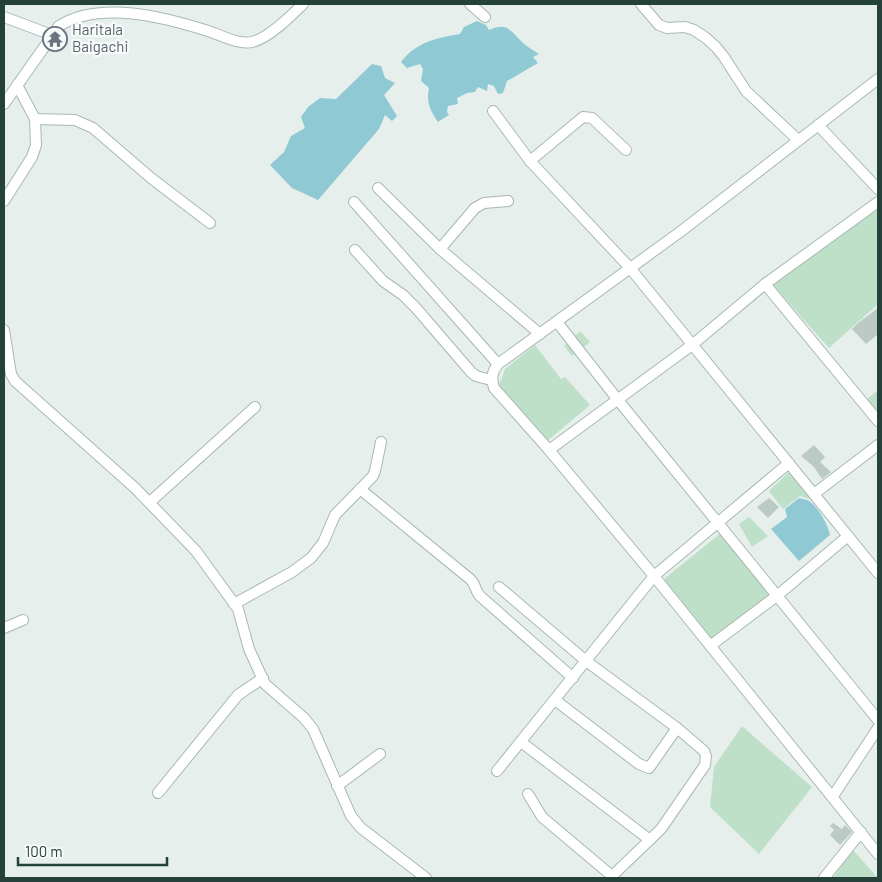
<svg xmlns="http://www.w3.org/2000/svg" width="882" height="882" font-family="Barlow,sans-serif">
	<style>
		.green { fill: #bfe0c8 }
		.water { fill: #8ec9d4 }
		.building { fill: #bbcac4 }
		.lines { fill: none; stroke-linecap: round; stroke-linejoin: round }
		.minor-casing { stroke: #a8b8b2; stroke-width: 12 }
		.minor { stroke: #fff; stroke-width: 10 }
		.labels { text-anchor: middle; stroke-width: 4.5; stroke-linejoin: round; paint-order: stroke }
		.worship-label { font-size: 15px; fill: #5b616d; stroke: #f7fbf9; text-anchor: start }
	</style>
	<rect width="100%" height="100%" fill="#e6efeb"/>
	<g class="green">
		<path d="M 876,206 L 878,208 L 878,304 L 829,348 L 773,285 Z"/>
		<path d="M 580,331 L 590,342 L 572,356 L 564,346 Z"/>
		<path d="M 535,345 L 561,379 L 565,377 L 590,405 L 546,442 L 499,385 L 505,369 Z"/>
		<path d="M 878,390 L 878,414 L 867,399 Z"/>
		<path d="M 790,471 L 810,497 L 810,499 L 800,496 L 783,509 L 769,491 Z"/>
		<path d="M 749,517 L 768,536 L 752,547 L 739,524 Z"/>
		<path d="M 726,529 L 776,595 L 710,642 L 663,586 L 665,578 Z"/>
		<path d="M 742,726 L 812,787 L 759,854 L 710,807 L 714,767 Z"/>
		<path d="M 853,850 L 878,878 L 833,878 Z"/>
	</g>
	<g class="water">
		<path d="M 477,21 L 486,25 L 489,30 C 505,23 509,28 520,40 C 524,45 533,50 539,54 L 533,57 L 538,63 L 507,81 L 503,93 L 498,94 L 494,86 L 488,84 L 487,91 L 478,87 L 475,92 L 467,93 L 457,98 L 458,104 L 448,106 L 447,112 L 449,115 L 438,122 C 430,110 426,102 429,88 L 421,81 L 423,69 L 420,64 L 407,68 L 401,62 C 416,42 437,38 460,34 L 464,27 Z"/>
		<path d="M 372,64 L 381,66 L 385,78 L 395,83 L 384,95 L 397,116 L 392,121 L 385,115 L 379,129 L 318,200 L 292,188 L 270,165 L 284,152 L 291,136 L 305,128 L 301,117 L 308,107 L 320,98 L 336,99 Z"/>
		<path d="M 799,498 C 800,499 806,499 807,500 C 817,504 828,525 830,535 L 799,561 L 771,529 L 787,517 L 785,509 Z"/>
	</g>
	<g class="building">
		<path d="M 878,308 L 878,334 L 866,344 L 852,329 L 858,323 Z"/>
		<path d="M 814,445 L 825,457 L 820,462 L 831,472 L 822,479 L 814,467 L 801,456 Z"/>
		<path d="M 769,498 L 779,507 L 768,518 L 757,507 Z"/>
		<path d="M 833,823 L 842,829 L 845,825 L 852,832 L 840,845 L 830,835 L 834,830 L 830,826 Z"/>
	</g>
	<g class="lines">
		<defs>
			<g id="minor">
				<path d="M 470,4 L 485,17"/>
				<path d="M 641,4 L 659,25 L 667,28 L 685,27 L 694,30 L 706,38 L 716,47 L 724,57 L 746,91 L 798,140"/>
				<path d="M 4,17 L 52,35"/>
				<path d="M 878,79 L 680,232 L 498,364 C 492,372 491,378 494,388 L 549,450 L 654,576 L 878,854"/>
				<path d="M 4,104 L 59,26 C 100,0 164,17 208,31 C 221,35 238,45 252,42 C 269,38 291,16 303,4"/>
				<path d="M 493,111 L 530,161 L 630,268 L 878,573"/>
				<path d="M 35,119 L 75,120 L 93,128 L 151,178 L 210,223"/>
				<path d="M 818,125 L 878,189"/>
				<path d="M 530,161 L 583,117 L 592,118 L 626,150"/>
				<path d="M 378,188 L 440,249 L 540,334"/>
				<path d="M 4,201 L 32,157 L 36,145 L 35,119 L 17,85"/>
				<path d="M 354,202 L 498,364"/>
				<path d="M 440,249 L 475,208 L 484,203 L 508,201"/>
				<path d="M 355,250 L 383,281 L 403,295 L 416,308 L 471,372 L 476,376 L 491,380"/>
				<path d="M 765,284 L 878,421"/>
				<path d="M 557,322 L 618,400 L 878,720"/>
				<path d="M 4,330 L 11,374 L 15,381 L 135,488 L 196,551 L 238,609 L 249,649 L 265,684 L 304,718 L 313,729 L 351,816 L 361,828 L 426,878"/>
				<path d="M 549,450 L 692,345 L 765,284 L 878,202"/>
				<path d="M 360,489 L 470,579 C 476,584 475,591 480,596 L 573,678"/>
				<path d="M 814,494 L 878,445"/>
				<path d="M 150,502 L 255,407"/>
				<path d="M 499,587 L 586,661 L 677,728 L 704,751 L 706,756 L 705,765 L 661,829 L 610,878"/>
				<path d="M 234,604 L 292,572 L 311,558 L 323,543 L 335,515 L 373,476 L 375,471 L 381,442"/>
				<path d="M 4,628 L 23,620"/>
				<path d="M 710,646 L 778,595 L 848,536"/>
				<path d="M 555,700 L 639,764 L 649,768 L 677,728"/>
				<path d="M 521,742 L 650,840"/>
				<path d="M 497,771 L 654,576 L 789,463"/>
				<path d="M 337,786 L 380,754"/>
				<path d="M 158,793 L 238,695 L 263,678"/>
				<path d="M 528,794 L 542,817 L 612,876"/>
				<path d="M 833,796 L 878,728"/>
				<path d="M 824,878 L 861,832"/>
			</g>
		</defs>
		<use href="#minor" class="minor-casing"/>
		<use href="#minor" class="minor"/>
	</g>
	<defs>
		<symbol id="temple-ring" viewBox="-11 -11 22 22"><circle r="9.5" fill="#f7fbf9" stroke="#6b7280" stroke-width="1.5"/><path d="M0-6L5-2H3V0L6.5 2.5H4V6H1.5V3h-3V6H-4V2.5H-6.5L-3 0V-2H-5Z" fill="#6b7280"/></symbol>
	</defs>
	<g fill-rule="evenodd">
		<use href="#temple-ring" x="41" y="25" width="28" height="28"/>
	</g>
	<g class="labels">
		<g class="worship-label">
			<text x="72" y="35">Haritala<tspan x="72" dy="17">Baigachi</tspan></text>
		</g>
	</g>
	<rect width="882" height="882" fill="none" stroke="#24423a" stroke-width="10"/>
	<path d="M18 857v8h149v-8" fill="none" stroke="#24423a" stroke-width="2.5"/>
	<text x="25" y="857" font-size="15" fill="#24423a" stroke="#f7fbf9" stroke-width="4" paint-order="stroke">100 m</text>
</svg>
